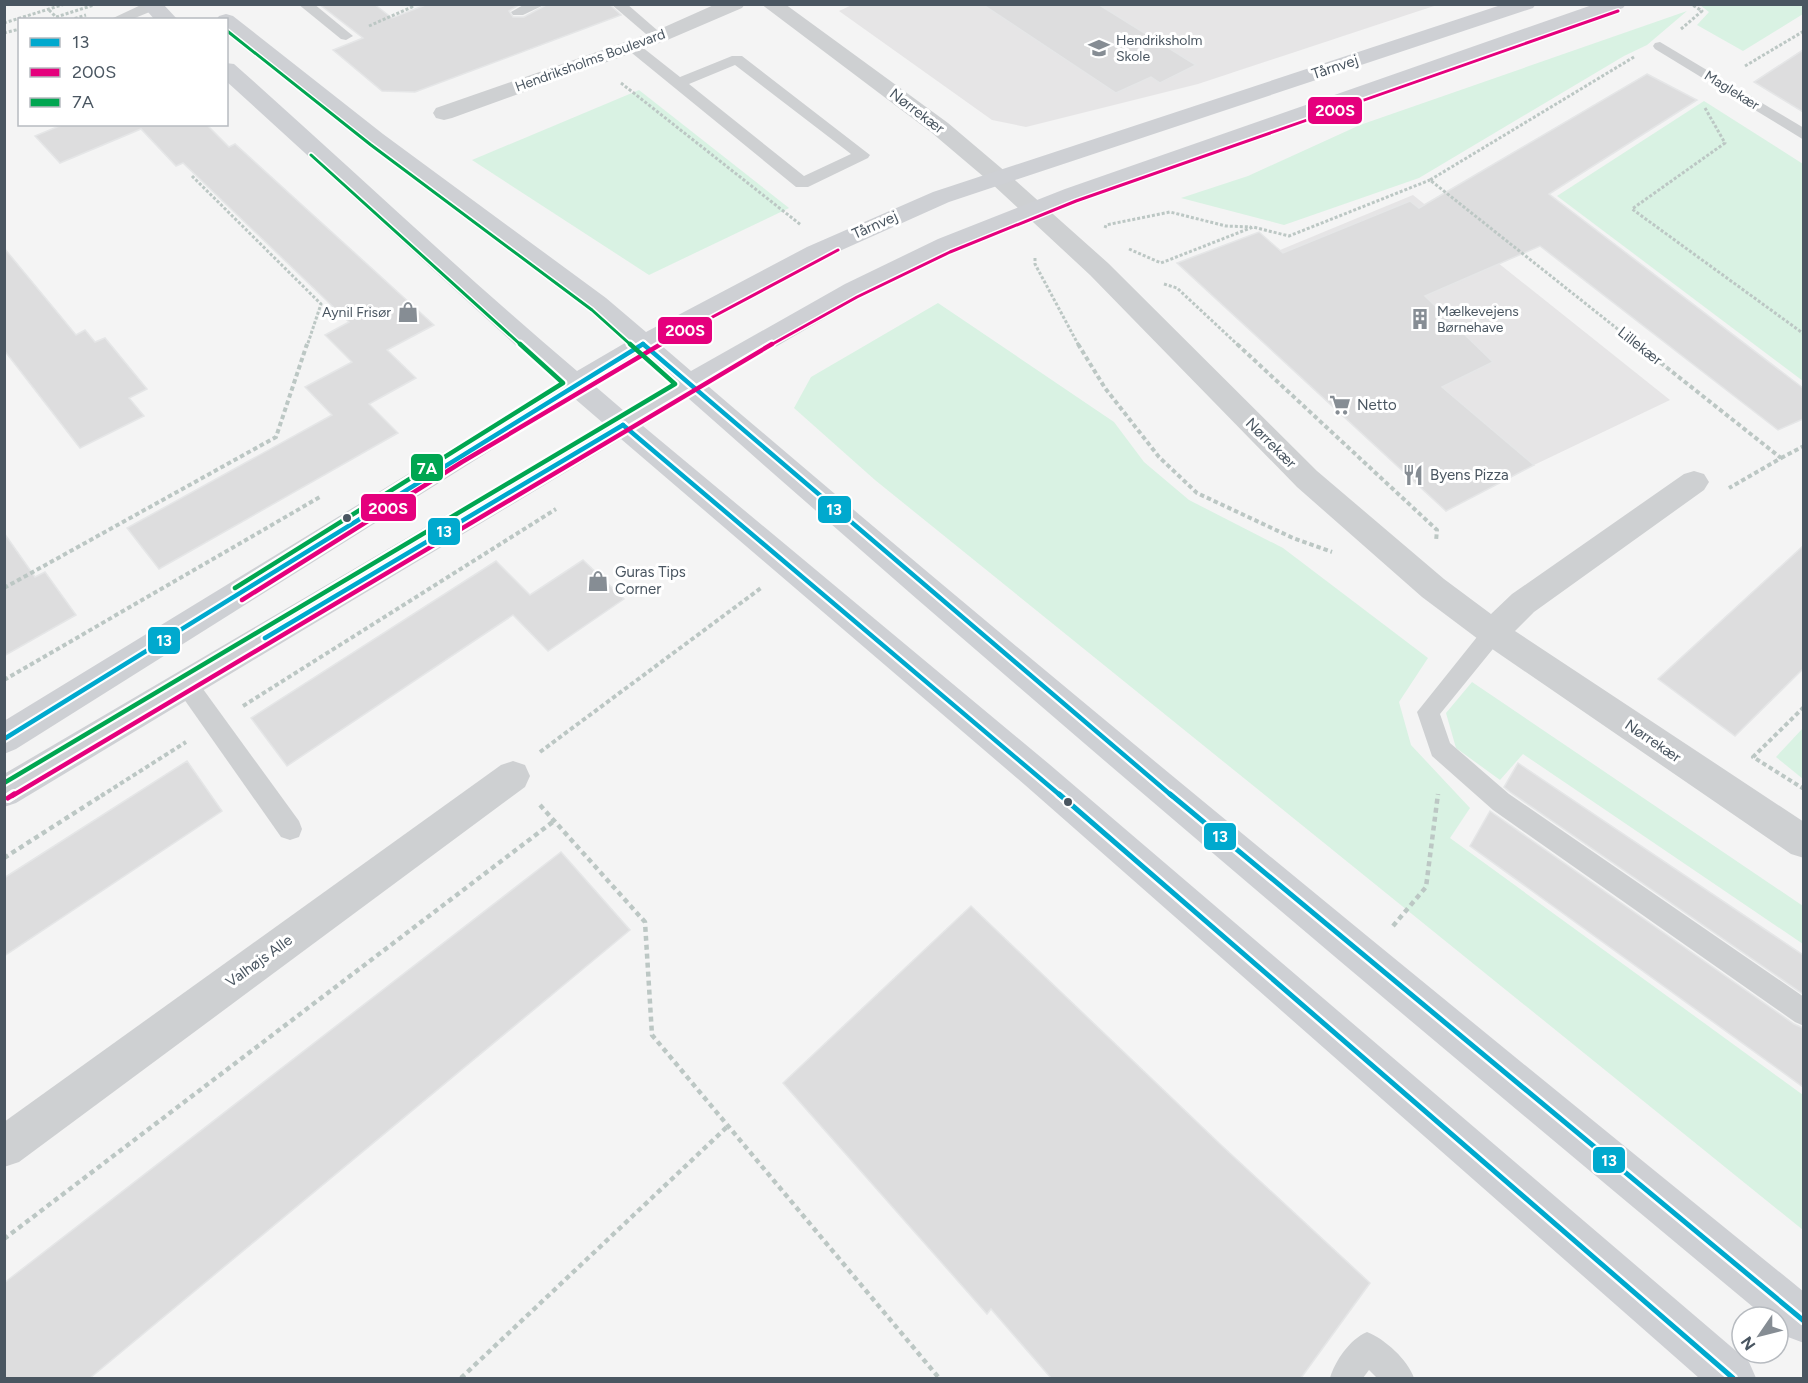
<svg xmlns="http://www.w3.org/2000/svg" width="1808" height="1383" font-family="Figtree,sans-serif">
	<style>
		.education { fill: #e6e5e6 }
		.green { fill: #d9f2e3 }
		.building { fill: #ddddde; stroke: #e5e6e7; stroke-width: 1.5 }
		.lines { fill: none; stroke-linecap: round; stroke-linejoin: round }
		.path-far2 { stroke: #bcc7c4; stroke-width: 3; stroke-dasharray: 3 2; stroke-linecap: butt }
		.path-far1 { stroke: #bcc7c4; stroke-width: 4; stroke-dasharray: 4.5 3; stroke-linecap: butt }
		.path { stroke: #bcc7c4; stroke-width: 4.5; stroke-dasharray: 5 4; stroke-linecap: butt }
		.lane { fill: #ced0d2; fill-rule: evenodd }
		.street { fill: #ced0d2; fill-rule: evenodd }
		.secondary { fill: #ced0d4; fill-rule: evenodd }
		.bus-1-far2-casing { stroke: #fff; stroke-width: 6 }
		.bus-1-far1-casing { stroke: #fff; stroke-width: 9 }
		.bus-1-casing { stroke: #fff; stroke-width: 10 }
		.bus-2-far2-casing { stroke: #fff; stroke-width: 6 }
		.bus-2-far1-casing { stroke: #fff; stroke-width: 9 }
		.bus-2-casing { stroke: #fff; stroke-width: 10 }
		.bus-3-far1-casing { stroke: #fff; stroke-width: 6 }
		.bus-3-casing { stroke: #fff; stroke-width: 9 }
		.bus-1-far2 { stroke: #00a9ce; stroke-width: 3 }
		.bus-1-far1 { stroke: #00a9ce; stroke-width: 4.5 }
		.bus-1 { stroke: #00a9ce; stroke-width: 5 }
		.bus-2-far2 { stroke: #e5007d; stroke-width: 3 }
		.bus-2-far1 { stroke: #e5007d; stroke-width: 4.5 }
		.bus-2 { stroke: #e5007d; stroke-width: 5 }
		.bus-3-far1 { stroke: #00a651; stroke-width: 3 }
		.bus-3 { stroke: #00a651; stroke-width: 4.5 }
		.bus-dot { fill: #4a5661; stroke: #fff; stroke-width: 2 }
		.labels { text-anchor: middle; stroke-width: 6; stroke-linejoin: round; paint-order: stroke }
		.far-poi-label { font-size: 14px; fill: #4a5661; stroke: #fff; text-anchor: start }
		.far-street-label { font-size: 14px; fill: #4a5661; stroke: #fff }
		.street-label { font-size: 15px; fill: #4a5661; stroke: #fff }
		.poi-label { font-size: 15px; fill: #4a5661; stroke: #fff; text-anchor: start }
		.line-badge { stroke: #fff; stroke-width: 2 }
		.badge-label { font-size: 16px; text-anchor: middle; font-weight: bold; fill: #fff }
	</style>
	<rect width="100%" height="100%" fill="#f4f4f4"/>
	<g class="education">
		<path d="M 854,4 L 1437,5 L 1198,84 L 1026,127 L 992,120 L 839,11 Z"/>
		<path d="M 1413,195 L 1670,400 L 1534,465 L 1280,250 Z"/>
	</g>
	<g class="green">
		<path d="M 1700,5 L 1803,5 L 1803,14 L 1743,51 L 1697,25 L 1709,12 Z"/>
		<path d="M 1687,11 L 1647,45 L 1624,56 L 1419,178 L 1284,225 L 1181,198 L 1248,176 L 1360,125 Z"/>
		<path d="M 639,90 L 789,208 L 649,275 L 472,160 Z"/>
		<path d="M 1704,101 L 1803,164 L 1803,381 L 1557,196 Z"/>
		<path d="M 938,303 L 1114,422 L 1144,462 L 1189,500 L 1283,548 L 1428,658 L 1399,702 L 1411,745 L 1470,808 L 1450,838 L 1803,1095 L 1803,1230 L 875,480 L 794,408 L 811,377 Z"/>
		<path d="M 1472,682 L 1803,906 L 1803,944 L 1523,754 L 1500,780 L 1456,748 L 1446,713 Z"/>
		<path d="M 1803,728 L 1803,779 L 1776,757 Z"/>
	</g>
	<g class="building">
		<path d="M 319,4 L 374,4 L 392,18 L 428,4 L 520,4 L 509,11 L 513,17 L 524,17 L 548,4 L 609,4 L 621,15 L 415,92 L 382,91 L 333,50 L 363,38 Z"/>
		<path d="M 982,4 L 1098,4 L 1196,65 L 1160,83 L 1151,77 L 1116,93 Z"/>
		<path d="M 1803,50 L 1803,112 L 1754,82 Z"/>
		<path d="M 1647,74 L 1697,100 L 1549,194 L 1803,388 L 1803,419 L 1778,430 L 1540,246 L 1425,296 L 1493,362 L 1442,387 L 1534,465 L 1446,511 L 1177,263 L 1259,232 L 1283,253 L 1410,201 L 1419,208 Z"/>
		<path d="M 64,124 L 206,124 L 229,147 L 235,144 L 434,325 L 387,350 L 416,378 L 369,404 L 398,433 L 159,569 L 127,528 L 332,415 L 305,387 L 352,362 L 325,335 L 349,322 L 183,163 L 176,166 L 141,129 L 60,163 L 35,136 Z"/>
		<path d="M 4,248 L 76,335 L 85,330 L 95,342 L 105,338 L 147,389 L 129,398 L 144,416 L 80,448 L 4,350 Z"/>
		<path d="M 4,533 L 35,577 L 45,572 L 76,615 L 4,656 Z"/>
		<path d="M 1803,546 L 1803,669 L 1735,736 L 1658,679 Z"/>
		<path d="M 583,560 L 624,599 L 548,651 L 513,615 L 287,766 L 251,718 L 496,561 L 530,595 Z"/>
		<path d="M 187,761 L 222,811 L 4,956 L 4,878 Z"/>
		<path d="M 1518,763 L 1803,955 L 1803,994 L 1510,792 L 1504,787 Z"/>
		<path d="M 1490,811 L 1794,1024 L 1803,1028 L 1803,1087 L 1470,846 Z"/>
		<path d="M 561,852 L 630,930 L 90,1378 L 4,1378 L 4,1283 Z"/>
		<path d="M 971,906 L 1220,1144 L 1370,1283 L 1301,1378 L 1051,1378 L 991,1309 L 987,1314 L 783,1083 Z"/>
	</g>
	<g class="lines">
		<g class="path-far2">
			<path d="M 49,10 L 56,17 L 94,5"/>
			<path d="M 70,20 L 86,15"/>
			<path d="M 4,23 L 65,4"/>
			<path d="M 369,26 L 412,7 L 410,4"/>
			<path d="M 1681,29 L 1702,11 L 1691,4"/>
			<path d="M 4,33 L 20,29"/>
			<path d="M 1634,57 L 1430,180 L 1639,346"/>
			<path d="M 1745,66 L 1804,31"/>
			<path d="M 621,83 L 801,225"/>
			<path d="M 1705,108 L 1725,143 L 1632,209 L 1804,334"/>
			<path d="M 192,176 L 321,304 L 307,346"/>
			<path d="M 1105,228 L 1106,225 L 1170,212 L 1226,226 L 1251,227"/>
			<path d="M 1129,249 L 1161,263 L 1253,227 L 1289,236 L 1430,180"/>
			<path d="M 1035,258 L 1035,264 L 1079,346"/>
			<path d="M 1164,284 L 1177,288 L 1239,346"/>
		</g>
		<g class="path-far1">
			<path d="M 1078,344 L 1105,388 L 1159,457 L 1197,493 L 1293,538 L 1332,552"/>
			<path d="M 1237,344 L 1437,530 L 1436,541"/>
			<path d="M 1637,344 L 1781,458 L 1729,488"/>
			<path d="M 1781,458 L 1804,446"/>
			<path d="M 4,588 L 276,437 L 307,344"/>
			<path d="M 4,680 L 320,497"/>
			<path d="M 243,706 L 556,509"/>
			<path d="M 1804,707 L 1753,757 L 1804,789"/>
			<path d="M 540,752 L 761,588"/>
			<path d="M 101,796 L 186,742"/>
		</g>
		<g class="path">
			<path d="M 540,805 L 645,922 L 652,1035 L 939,1378"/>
			<path d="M 4,858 L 104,794"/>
			<path d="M 1393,926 L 1426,887 L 1438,794"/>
			<path d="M 4,1239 L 554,821"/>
			<path d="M 461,1378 L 728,1126"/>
		</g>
		<g class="lane">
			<path d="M 143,4 L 159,6 L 157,9 L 130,20 L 109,20 Z"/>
			<path d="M 298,4 L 314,4 L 353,36 L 346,40 L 341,39 Z"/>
			<path d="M 525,4 L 546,4 L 523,15 L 513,15 L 511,12 Z"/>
			<path d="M 611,4 L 627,4 L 665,37 L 663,40 L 653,40 Z"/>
			<path d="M 632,42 L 637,43 L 680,77 L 732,56 L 742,56 L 870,155 L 868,158 L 808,187 L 796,187 L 627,49 L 625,46 L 627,43 ZM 735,65 L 851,154 L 804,176 L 689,84 Z"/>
			<path d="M 1660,42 L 1804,128 L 1804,140 L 1655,49 L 1653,46 L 1655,43 Z"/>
			<path d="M 1493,624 L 1501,627 L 1504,633 L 1501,639 L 1440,714 L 1450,743 L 1509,794 L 1804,997 L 1804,1026 L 1795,1022 L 1493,810 L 1432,756 L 1417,712 L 1485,627 Z"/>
			<path d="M 187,676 L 195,678 L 299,821 L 302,829 L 299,837 L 290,840 L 281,837 L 179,692 L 176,685 L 179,678 Z"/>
			<path d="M 1367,1332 C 1385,1339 1408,1360 1414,1378 L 1377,1378 L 1369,1370 L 1363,1378 L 1330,1378 C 1335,1361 1350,1339 1367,1332 Z"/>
		</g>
		<g class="street">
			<path d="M 716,4 L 745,4 L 742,8 L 665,41 L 452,118 L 444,120 L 436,118 L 433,113 L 436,108 L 651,33 Z"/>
			<path d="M 761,4 L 785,4 L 948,123 L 1007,173 L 1108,263 L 1317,471 L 1444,579 L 1491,614 L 1512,594 L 1684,474 L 1694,471 L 1704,474 L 1709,482 L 1704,490 L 1534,612 L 1515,631 L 1804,822 L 1804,858 L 1791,854 L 1482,642 L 1422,597 L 1297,487 L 1090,275 L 991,183 L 932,133 Z"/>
			<path d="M 513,761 L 525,765 L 530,776 L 525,787 L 19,1162 L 4,1167 L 4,1122 L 501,765 Z"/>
		</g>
		<g class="secondary">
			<path d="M 141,4 L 163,4 L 178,20 L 155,20 Z"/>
			<path d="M 1504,4 L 1536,4 L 1533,8 L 949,202 L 824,258 L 662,346 L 691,371 L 845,284 L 938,239 L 1065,189 L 1595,4 L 1626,4 L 1623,8 L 1081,199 L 956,251 L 863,296 L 708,386 C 1068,694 1436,993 1804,1292 L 1804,1343 L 1788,1337 L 1778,1328 L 1778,1317 L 1765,1317 C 1402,1015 1041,711 688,398 L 643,426 L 1049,764 L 1749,1362 L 1756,1378 L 1699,1378 L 1025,785 L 621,439 L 16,803 L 4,807 L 4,774 L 603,423 L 574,398 L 16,749 L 4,754 L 4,721 L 557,383 L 226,81 L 226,63 L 234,64 C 349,166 460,272 577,371 L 625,343 L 588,310 L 367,144 L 226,31 L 226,20 L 216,20 L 219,16 L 226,14 L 233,16 L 383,134 L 606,298 L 646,332 L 807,247 L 933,192 ZM 642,358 L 670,383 L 624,411 L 595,386 Z"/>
		</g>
		<defs>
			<g id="bus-1-far2">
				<path d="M 643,344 L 645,346"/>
				<path d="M 640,346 L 643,344"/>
			</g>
			<g id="bus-1-far1">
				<path d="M 643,344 L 1172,796"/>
				<path d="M 623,425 L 1061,796"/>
				<path d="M 265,638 L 623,425"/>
				<path d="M 4,739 L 643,344"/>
			</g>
			<g id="bus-1">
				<path d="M 1059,794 L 1733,1378"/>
				<path d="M 1170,794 L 1804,1321"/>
			</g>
			<g id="bus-2-far2">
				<path d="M 658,346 L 838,250"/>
				<path d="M 769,346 L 857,297 L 950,252 L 1076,201 L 1618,11"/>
			</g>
			<g id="bus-2-far1">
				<path d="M 242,600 L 462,462 L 661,344"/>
				<path d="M 12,796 L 772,344"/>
			</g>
			<path id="bus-2" d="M 8,798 L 14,794"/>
			<g id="bus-3-far1">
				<path d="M 226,30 L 371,145 L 592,310 L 632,346"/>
				<path d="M 311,155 L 522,346"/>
			</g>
			<g id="bus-3">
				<path d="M 235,588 L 563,383 L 520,344"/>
				<path d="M 4,783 L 675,384 L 630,344"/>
			</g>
		</defs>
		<use href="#bus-1-far2" class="bus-1-far2-casing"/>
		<use href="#bus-1-far1" class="bus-1-far1-casing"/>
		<use href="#bus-1" class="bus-1-casing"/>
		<use href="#bus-2-far2" class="bus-2-far2-casing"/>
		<use href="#bus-2-far1" class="bus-2-far1-casing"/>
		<use href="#bus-2" class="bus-2-casing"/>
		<use href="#bus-3-far1" class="bus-3-far1-casing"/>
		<use href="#bus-3" class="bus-3-casing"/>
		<use href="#bus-1-far2" class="bus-1-far2"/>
		<use href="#bus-1-far1" class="bus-1-far1"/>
		<use href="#bus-1" class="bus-1"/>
		<use href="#bus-2-far2" class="bus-2-far2"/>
		<use href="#bus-2-far1" class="bus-2-far1"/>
		<use href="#bus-2" class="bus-2"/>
		<use href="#bus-3-far1" class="bus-3-far1"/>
		<use href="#bus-3" class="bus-3"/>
	</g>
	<defs>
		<symbol id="school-bare" viewBox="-9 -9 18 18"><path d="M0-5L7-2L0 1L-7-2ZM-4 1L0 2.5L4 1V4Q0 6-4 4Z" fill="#868d94" stroke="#fff" stroke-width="2.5" paint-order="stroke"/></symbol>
		<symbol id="shop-bare" viewBox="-9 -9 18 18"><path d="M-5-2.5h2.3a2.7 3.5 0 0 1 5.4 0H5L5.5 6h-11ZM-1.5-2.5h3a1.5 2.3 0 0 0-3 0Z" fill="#868d94" stroke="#fff" stroke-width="2.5" paint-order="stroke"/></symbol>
		<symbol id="building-bare" viewBox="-9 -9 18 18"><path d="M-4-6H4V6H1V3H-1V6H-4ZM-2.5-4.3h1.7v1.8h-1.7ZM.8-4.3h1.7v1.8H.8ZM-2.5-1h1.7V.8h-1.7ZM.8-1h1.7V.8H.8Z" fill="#868d94" stroke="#fff" stroke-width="2.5" paint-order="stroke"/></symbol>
		<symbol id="supermarket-bare" viewBox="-9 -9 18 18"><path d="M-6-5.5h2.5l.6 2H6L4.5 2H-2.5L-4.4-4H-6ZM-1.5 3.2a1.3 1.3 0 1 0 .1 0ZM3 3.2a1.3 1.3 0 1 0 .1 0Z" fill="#868d94" stroke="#fff" stroke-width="2.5" paint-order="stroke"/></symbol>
		<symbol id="restaurant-bare" viewBox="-9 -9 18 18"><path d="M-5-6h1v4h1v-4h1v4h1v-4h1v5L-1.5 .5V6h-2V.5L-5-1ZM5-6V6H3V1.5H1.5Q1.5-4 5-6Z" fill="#868d94" stroke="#fff" stroke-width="2.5" paint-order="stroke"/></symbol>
	</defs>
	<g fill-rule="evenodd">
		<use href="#school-bare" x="1084" y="33" width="30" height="30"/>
		<use href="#shop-bare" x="393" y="297" width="30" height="30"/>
		<use href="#building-bare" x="1405" y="304" width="30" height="30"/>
		<use href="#supermarket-bare" x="1325" y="390" width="30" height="30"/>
		<use href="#restaurant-bare" x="1398" y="460" width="30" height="30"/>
		<use href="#shop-bare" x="583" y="566" width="30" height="30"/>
	</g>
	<g class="bus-dot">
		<circle cx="347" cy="518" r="5"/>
		<circle cx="1068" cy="802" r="5"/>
	</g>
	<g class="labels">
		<g class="far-poi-label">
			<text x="1116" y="45">Hendriksholm<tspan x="1116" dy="16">Skole</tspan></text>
			<text x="1437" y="316">Mælkevejens<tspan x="1437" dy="16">Børnehave</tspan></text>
			<text x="391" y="317" text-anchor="end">Aynil Frisør</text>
		</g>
		<g class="far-street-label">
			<text transform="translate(590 60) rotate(-20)" y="5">Hendriksholms Boulevard</text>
			<text transform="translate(1732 90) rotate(32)" y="5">Maglekær</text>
		</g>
		<g class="street-label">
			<text transform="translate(1335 67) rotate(-18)" y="5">Tårnvej</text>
			<text transform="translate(917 111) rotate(37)" y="5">Nørrekær</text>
			<text transform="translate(875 225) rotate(-24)" y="5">Tårnvej</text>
			<text transform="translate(1640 346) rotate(38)" y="5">Lillekær</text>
			<text transform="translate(1271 443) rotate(45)" y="5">Nørrekær</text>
			<text transform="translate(1653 741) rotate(34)" y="5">Nørrekær</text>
			<text transform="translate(259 961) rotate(-36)" y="5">Valhøjs Alle</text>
		</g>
		<g class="poi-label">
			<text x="1357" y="410">Netto</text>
			<text x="1430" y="480">Byens Pizza</text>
			<text x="615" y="577">Guras Tips<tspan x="615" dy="17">Corner</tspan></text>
		</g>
	</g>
	<g class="line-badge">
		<rect x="1307" y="96" width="56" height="29" rx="6" fill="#e5007d"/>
		<rect x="657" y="316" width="56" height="29" rx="6" fill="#e5007d"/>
		<rect x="410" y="453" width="34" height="29" rx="6" fill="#00a651"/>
		<rect x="360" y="493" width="57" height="29" rx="6" fill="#e5007d"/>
		<rect x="817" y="495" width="35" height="29" rx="6" fill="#00a9ce"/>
		<rect x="427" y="517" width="34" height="29" rx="6" fill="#00a9ce"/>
		<rect x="147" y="626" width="34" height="29" rx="6" fill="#00a9ce"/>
		<rect x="1203" y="822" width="34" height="29" rx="6" fill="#00a9ce"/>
		<rect x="1592" y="1146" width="34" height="28" rx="6" fill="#00a9ce"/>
	</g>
	<g class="badge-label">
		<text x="1335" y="116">200S</text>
		<text x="685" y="336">200S</text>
		<text x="427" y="474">7A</text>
		<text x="388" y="514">200S</text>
		<text x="834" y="515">13</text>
		<text x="444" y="537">13</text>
		<text x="164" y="646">13</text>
		<text x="1220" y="842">13</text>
		<text x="1609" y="1166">13</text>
	</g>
	<rect width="1808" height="1383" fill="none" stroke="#4a5661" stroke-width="12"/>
	<rect x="18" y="18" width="210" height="108" fill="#ffffff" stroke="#b7bbc0" stroke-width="1.5"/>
	<rect x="30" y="38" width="30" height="9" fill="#00a9ce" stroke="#b7bbc0" stroke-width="1.5"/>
	<text x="72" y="48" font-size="18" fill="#4a5661">13</text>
	<rect x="30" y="68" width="30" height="9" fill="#e5007d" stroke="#b7bbc0" stroke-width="1.5"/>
	<text x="72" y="78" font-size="18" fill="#4a5661">200S</text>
	<rect x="30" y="98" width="30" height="9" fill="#00a651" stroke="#b7bbc0" stroke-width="1.5"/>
	<text x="72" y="108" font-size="18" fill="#4a5661">7A</text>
	<g transform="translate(1760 1335) rotate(235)"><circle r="28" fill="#ffffff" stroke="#b7bbc0" stroke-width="1.5"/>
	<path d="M0-4.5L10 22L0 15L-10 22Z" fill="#868d94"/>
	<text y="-9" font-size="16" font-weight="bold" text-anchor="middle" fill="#4a5661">N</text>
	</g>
</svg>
